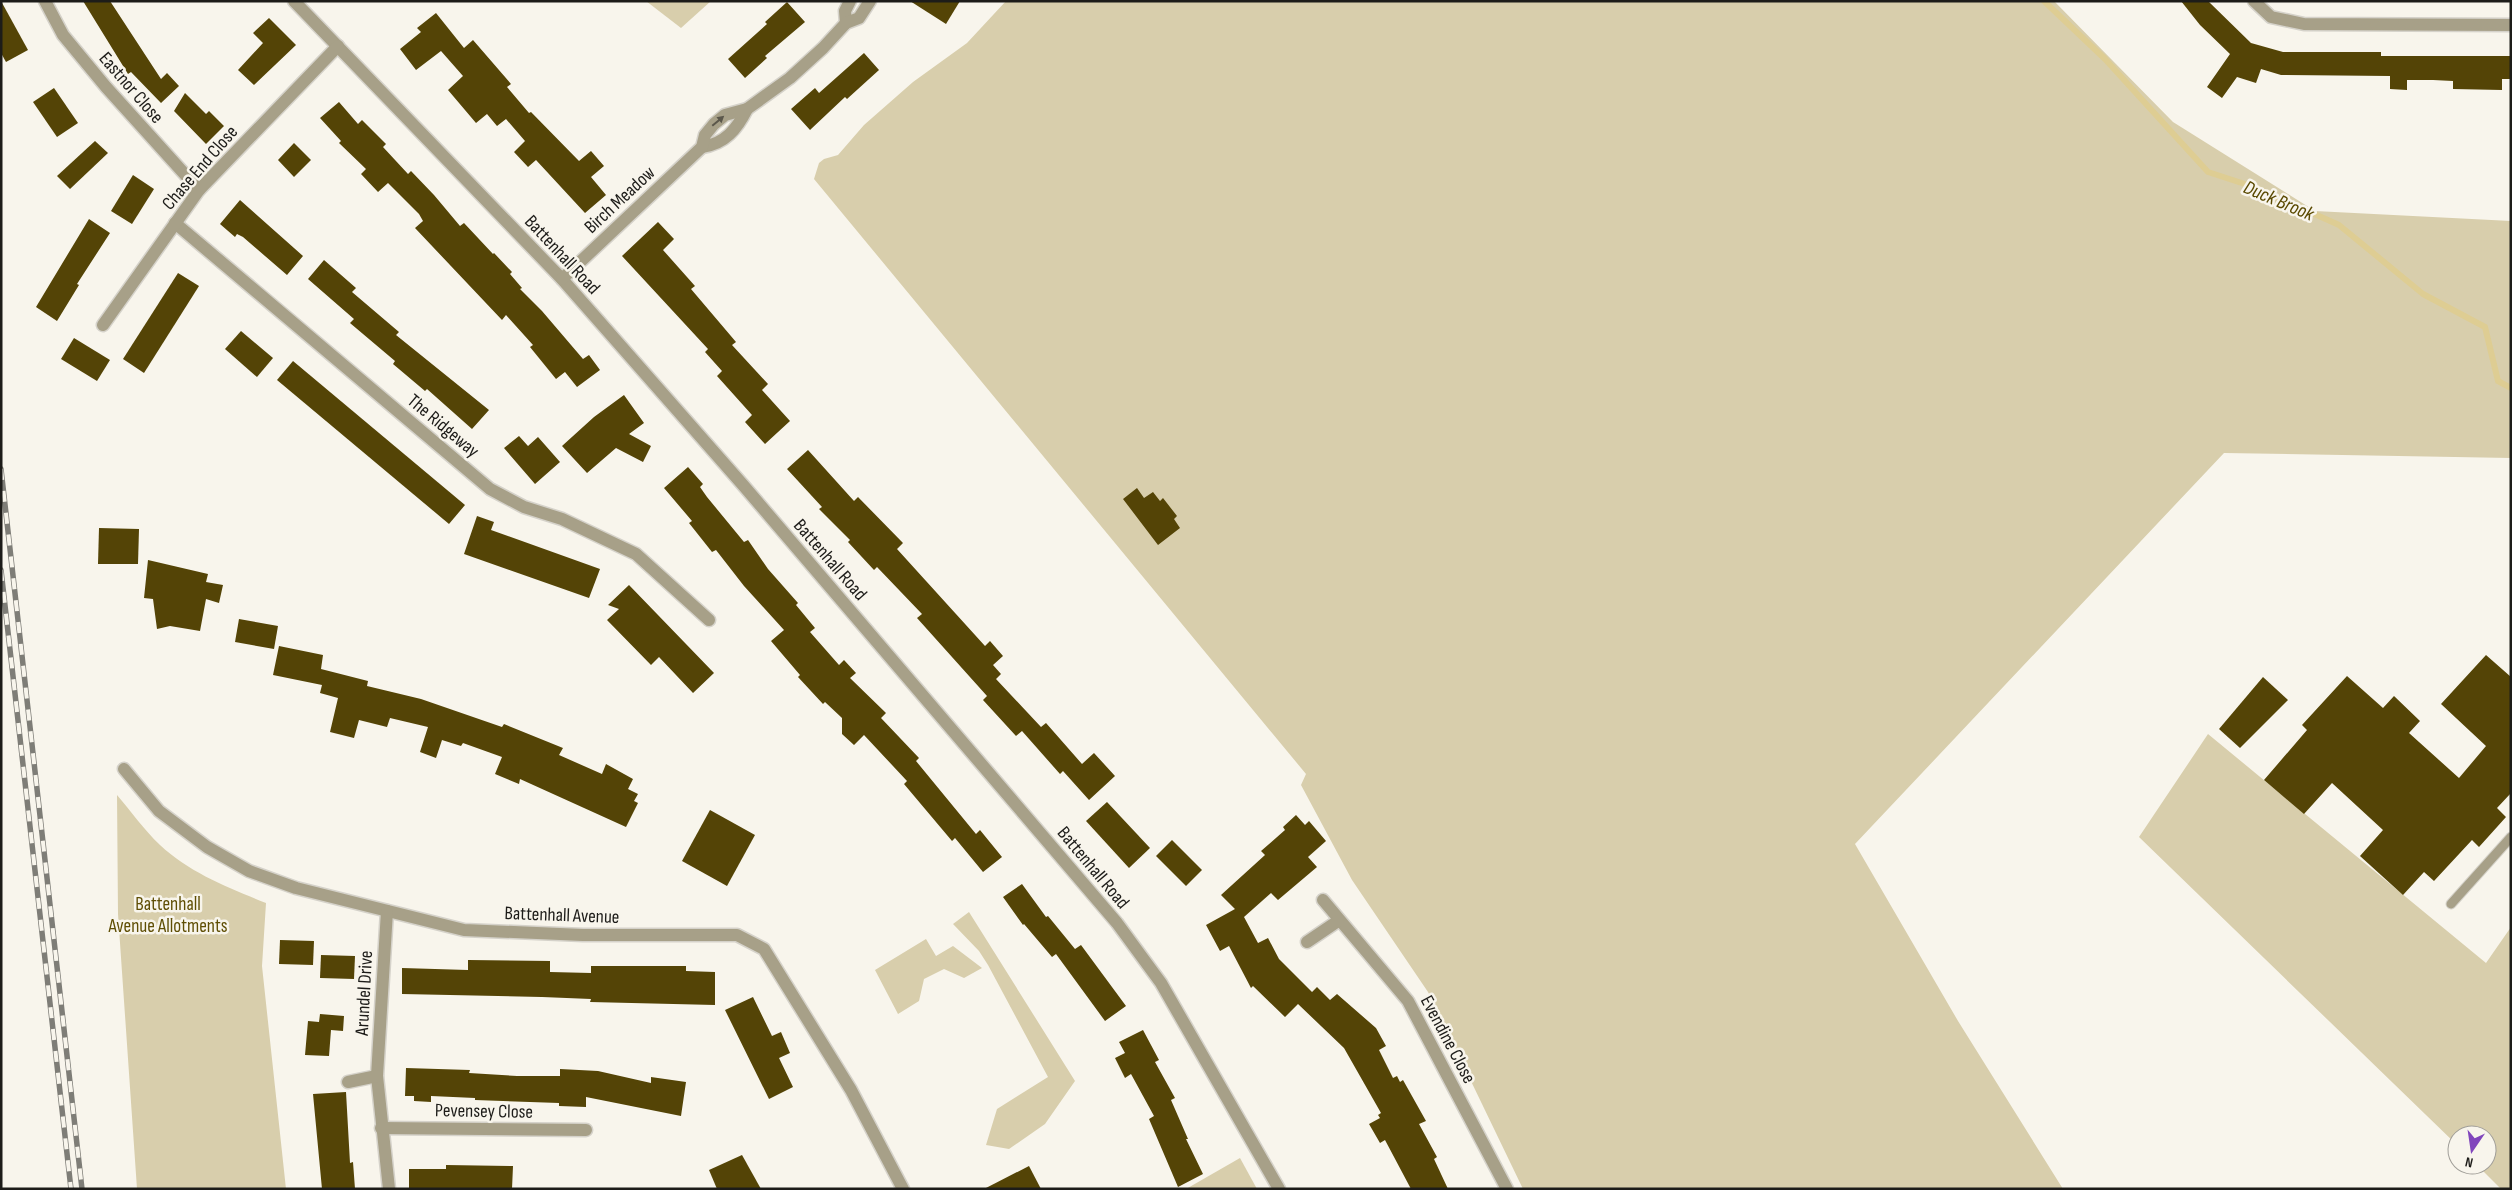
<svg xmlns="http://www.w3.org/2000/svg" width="2512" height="1190" font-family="'Sofia Sans Condensed',sans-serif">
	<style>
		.green { fill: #d8ceac }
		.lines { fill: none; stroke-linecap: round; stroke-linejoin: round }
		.stream { stroke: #decd93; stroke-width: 6 }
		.building { fill: #544406 }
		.lane-casing { stroke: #d5d2ca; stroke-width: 11 }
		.street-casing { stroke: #d5d2ca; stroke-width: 15 }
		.lane { stroke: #a7a088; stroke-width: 9 }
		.street { stroke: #a7a088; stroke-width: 12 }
		.rail-casing { stroke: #7e7d77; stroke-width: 5.5 }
		.rail { stroke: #f8f5ec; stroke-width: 4; stroke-dasharray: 11; stroke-linecap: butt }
		.oneway { fill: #5b574b }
		.labels { text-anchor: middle; stroke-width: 5; stroke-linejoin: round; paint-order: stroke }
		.street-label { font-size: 19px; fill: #1d1c19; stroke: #f8f5ec }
		.park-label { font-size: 19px; fill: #5f4e04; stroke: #f8f5ec }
		.water-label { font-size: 20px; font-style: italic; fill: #5a4900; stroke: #f8f5ec }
	</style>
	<rect width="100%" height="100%" fill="#f8f5ec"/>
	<g class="green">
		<path d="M 646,1 L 711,1 L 681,28 Z"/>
		<path d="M 1006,1 L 2054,1 L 2173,122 L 2315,211 L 2511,221 L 2511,458 L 2224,453 L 1855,844 L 1958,1021 L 2063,1189 L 1523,1189 L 1428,992 L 1352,880 L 1301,785 L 1306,774 L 814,179 L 819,163 L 824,159 L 838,155 L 864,125 L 913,82 L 967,43 Z"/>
		<path d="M 2208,734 L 2486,963 L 2511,927 L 2511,1189 L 2501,1189 L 2477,1165 L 2487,1165 L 2487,1135 L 2457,1135 L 2457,1145 L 2139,837 Z"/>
		<path d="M 117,795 C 131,811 144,830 160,845 C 190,873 229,888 266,903 L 262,966 L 286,1189 L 137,1189 L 118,914 Z"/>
		<path d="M 969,912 L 1075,1081 L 1045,1124 L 1009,1149 L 986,1145 L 997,1109 L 1048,1077 L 988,965 L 979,951 L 953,924 Z"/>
		<path d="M 926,939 L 936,956 L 953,946 L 982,968 L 964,978 L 944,969 L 924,979 L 919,1001 L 898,1014 L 875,970 Z"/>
		<path d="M 1240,1158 L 1257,1189 L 1186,1189 Z"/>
	</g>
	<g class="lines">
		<path class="stream" d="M 2044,1 L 2105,59 L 2208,172 L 2254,187 L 2339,225 L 2423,294 L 2485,327 L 2498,381 L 2511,388"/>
	</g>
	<g class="building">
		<path d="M 1,1 L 28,50 L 6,62 L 1,53 Z"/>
		<path d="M 83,1 L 110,1 L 161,79 L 167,73 L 179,86 L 161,103 L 131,72 L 128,74 Z"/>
		<path d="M 910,1 L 960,1 L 946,24 Z"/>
		<path d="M 2181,1 L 2208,1 L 2251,43 L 2283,52 L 2381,52 L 2381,56 L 2511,56 L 2511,79 L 2502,79 L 2502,90 L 2453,89 L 2453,81 L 2433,80 L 2407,80 L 2407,90 L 2390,89 L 2390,76 L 2281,75 L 2261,69 L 2256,83 L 2237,77 L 2222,98 L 2207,87 L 2230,54 L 2200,25 Z"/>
		<path d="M 787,2 L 805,22 L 765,56 L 767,58 L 745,78 L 728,59 L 767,24 L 765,22 Z"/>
		<path d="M 436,13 L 464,48 L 473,40 L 511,84 L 507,87 L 529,113 L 531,112 L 579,161 L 591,151 L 604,166 L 591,177 L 606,195 L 585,213 L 536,160 L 528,167 L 514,152 L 525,141 L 506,119 L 497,126 L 487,114 L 476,123 L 448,90 L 463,76 L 441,51 L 416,70 L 400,49 L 421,32 L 417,28 Z"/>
		<path d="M 269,18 L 296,45 L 254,85 L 238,70 L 263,43 L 253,33 Z"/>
		<path d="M 864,53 L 879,70 L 847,99 L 845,97 L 810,130 L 791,109 L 815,88 L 819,93 Z"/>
		<path d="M 54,88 L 78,123 L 57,137 L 33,102 Z"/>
		<path d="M 185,93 L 206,114 L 209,111 L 224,126 L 206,144 L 174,111 Z"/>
		<path d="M 339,102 L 358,124 L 362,120 L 386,144 L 383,147 L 408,174 L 411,171 L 434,195 L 460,226 L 464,223 L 493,254 L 494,253 L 512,272 L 510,274 L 522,288 L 520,289 L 542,311 L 583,359 L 589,355 L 600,370 L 577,387 L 565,372 L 556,379 L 530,347 L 533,345 L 506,315 L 502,320 L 415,228 L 423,221 L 419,214 L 388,183 L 378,192 L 361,174 L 366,169 L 339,143 L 341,141 L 320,118 Z"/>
		<path d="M 95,141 L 108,153 L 70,189 L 57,176 Z"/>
		<path d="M 294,143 L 311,160 L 294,177 L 278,160 Z"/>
		<path d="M 133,175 L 154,189 L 132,224 L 111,211 Z"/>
		<path d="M 240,200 L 303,256 L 287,275 L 243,237 L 237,234 L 235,237 L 220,224 Z"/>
		<path d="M 89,219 L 110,233 L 77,284 L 79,285 L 57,321 L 36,307 Z"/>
		<path d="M 658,222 L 674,239 L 663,250 L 695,286 L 691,289 L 736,342 L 732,345 L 768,384 L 762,390 L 790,421 L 765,444 L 745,422 L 752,415 L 717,376 L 722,371 L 705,352 L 708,349 L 622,256 Z"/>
		<path d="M 324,260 L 356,288 L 352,292 L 399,332 L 396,335 L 489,410 L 472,429 L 427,389 L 425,391 L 393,364 L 395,361 L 350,323 L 354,319 L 308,279 Z"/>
		<path d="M 178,273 L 199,286 L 144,373 L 123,359 Z"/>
		<path d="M 241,331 L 273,358 L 257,377 L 225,349 Z"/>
		<path d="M 74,338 L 110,360 L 97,381 L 61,359 Z"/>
		<path d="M 293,361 L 465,505 L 449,524 L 277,380 Z"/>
		<path d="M 624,395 L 644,423 L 629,434 L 651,446 L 643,462 L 616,448 L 587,473 L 562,446 L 594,417 Z"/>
		<path d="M 519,436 L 528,446 L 538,437 L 560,462 L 535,484 L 504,448 Z"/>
		<path d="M 808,450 L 854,501 L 858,497 L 903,543 L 897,549 L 985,646 L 990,641 L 1003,656 L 993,665 L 1001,674 L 996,679 L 1041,727 L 1046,723 L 1082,764 L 1094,753 L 1115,776 L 1089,800 L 1063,771 L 1060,774 L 1022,731 L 1016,736 L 983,700 L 987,696 L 917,618 L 922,614 L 877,567 L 874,570 L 848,542 L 850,540 L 819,509 L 822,507 L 787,469 Z"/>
		<path d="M 688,467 L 703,484 L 700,487 L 707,497 L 744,542 L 748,540 L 768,569 L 798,603 L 796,605 L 815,628 L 810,632 L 839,665 L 844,660 L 856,673 L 850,678 L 886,713 L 881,718 L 919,758 L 916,761 L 976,834 L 980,830 L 1002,857 L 983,872 L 955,838 L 952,841 L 904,784 L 907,781 L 864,735 L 854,745 L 842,734 L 842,718 L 825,702 L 823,704 L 798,677 L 800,675 L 771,641 L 784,630 L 744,586 L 716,550 L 712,552 L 689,523 L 692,521 L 664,488 Z"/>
		<path d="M 1137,488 L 1144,498 L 1153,492 L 1160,501 L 1163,498 L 1177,516 L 1174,519 L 1180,528 L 1158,545 L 1123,499 Z"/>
		<path d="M 477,516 L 494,522 L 491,530 L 600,569 L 589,598 L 464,554 Z"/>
		<path d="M 99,528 L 139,529 L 138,564 L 98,564 Z"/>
		<path d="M 148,560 L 208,574 L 206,582 L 223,585 L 219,603 L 206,599 L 200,631 L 170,626 L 157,629 L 153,599 L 144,598 Z"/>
		<path d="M 629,585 L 714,673 L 693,693 L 659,657 L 651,665 L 607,620 L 619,609 L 608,605 Z"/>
		<path d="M 239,619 L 278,626 L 274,649 L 235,642 Z"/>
		<path d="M 279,646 L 323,655 L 321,669 L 368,681 L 367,686 L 421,699 L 502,727 L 504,724 L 563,748 L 559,755 L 602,774 L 606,764 L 633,779 L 628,789 L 638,794 L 634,801 L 638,803 L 626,827 L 520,779 L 519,784 L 495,774 L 502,757 L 463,743 L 461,746 L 442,740 L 436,758 L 420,752 L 428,727 L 390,718 L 387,727 L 359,720 L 354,738 L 330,732 L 338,698 L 320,693 L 322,685 L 273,675 Z"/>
		<path d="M 2486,655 L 2511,677 L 2511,793 L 2497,808 L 2506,817 L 2479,847 L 2472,840 L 2434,881 L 2424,872 L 2403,895 L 2360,856 L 2383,830 L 2332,783 L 2304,814 L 2264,780 L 2307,730 L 2302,725 L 2347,676 L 2383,708 L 2394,696 L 2420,721 L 2409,733 L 2459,778 L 2486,746 L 2441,704 Z"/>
		<path d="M 2263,677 L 2288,700 L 2240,748 L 2219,729 Z"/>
		<path d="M 1107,802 L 1150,848 L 1129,868 L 1086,821 Z"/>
		<path d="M 710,810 L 755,835 L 727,886 L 682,861 Z"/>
		<path d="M 1296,815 L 1305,825 L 1309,821 L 1326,841 L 1308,857 L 1317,867 L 1278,900 L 1271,893 L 1244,917 L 1258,943 L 1268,938 L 1279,959 L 1312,992 L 1317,987 L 1330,1000 L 1337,994 L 1376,1028 L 1386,1046 L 1379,1050 L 1393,1078 L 1397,1076 L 1400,1082 L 1403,1080 L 1426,1121 L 1419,1124 L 1437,1157 L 1434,1159 L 1448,1189 L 1411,1189 L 1385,1140 L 1380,1143 L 1369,1124 L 1380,1118 L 1378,1115 L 1381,1113 L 1344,1048 L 1298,1004 L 1285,1017 L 1253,986 L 1251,988 L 1229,946 L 1220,951 L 1206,925 L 1235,909 L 1221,895 L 1265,855 L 1261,851 L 1285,830 L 1283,827 Z"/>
		<path d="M 1172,840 L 1202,870 L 1186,886 L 1156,856 Z"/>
		<path d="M 1022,884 L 1046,917 L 1048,916 L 1075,949 L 1081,945 L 1126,1006 L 1105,1021 L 1056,954 L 1052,957 L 1024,924 L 1023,925 L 1003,897 Z"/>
		<path d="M 280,940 L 314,941 L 313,965 L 279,964 Z"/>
		<path d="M 321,955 L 355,956 L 354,979 L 320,978 Z"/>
		<path d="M 468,960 L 550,961 L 550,972 L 591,973 L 591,966 L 686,966 L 686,971 L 715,972 L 715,1005 L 590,1002 L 591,999 L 542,997 L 402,994 L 402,968 L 468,970 Z"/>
		<path d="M 753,997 L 772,1036 L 781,1032 L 790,1053 L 779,1058 L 793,1087 L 769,1099 L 725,1010 Z"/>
		<path d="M 320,1014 L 344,1016 L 343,1031 L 331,1030 L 329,1056 L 305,1055 L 308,1021 L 319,1022 Z"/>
		<path d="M 1143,1030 L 1159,1060 L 1155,1062 L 1175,1098 L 1171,1100 L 1188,1139 L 1186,1139 L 1203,1174 L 1178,1187 L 1149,1119 L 1154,1116 L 1131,1074 L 1125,1078 L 1115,1058 L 1125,1053 L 1119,1042 Z"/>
		<path d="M 406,1068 L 470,1070 L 469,1073 L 517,1076 L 560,1076 L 560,1069 L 598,1071 L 651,1083 L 651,1077 L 686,1082 L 681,1116 L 586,1097 L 586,1107 L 559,1106 L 559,1103 L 475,1100 L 475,1098 L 431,1096 L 431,1102 L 414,1101 L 414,1096 L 405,1096 Z"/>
		<path d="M 346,1092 L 350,1163 L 353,1162 L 355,1189 L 322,1189 L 313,1094 Z"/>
		<path d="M 742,1155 L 761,1189 L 717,1189 L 709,1170 Z"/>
		<path d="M 446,1165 L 513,1166 L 512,1189 L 409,1189 L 409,1169 L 446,1169 Z"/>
		<path d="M 1029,1166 L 1041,1189 L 984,1189 Z"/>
	</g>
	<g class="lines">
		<defs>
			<path id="lane" d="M 2451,904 L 2511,837"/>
			<g id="street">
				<path d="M 45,1 L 63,35 L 106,87 L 199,190"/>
				<path d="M 294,1 L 562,279 L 743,485 L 1117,923 L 1161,983 L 1279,1189"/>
				<path d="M 2254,1 L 2271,17 L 2304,24 L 2511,25"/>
				<path d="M 846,23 L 845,11 L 850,1"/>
				<path d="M 702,147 C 725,144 737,129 747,109"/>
				<path d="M 175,223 L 490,489 L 524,507 L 562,519 L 636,554 L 709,620"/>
				<path d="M 562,279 L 702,147 L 705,135 L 714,124 L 725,115 L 747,109 L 790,78 L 823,48 L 846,23 L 859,18 L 870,1"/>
				<path d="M 103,325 L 199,190 L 338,46"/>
				<path d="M 124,769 L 159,811 L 207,847 L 249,871 L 296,888 L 464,930 L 583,935 L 737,935 L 764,949 L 851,1090 L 903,1189"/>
				<path d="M 1323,900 L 1408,1001 L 1507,1189"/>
				<path d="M 387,911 L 377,1076 L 389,1189"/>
				<path d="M 1307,942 L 1338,921"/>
				<path d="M 348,1082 L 377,1076"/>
				<path d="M 381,1128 L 586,1130"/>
			</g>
		</defs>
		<use href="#lane" class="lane-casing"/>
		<use href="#street" class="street-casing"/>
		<use href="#lane" class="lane"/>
		<use href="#street" class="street"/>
		<defs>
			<g id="rail">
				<path d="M 1,469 L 82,1189"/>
				<path d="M 1,570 L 71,1189"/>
			</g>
		</defs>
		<use href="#rail" class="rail-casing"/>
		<use href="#rail" class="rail"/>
	</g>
	<defs><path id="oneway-solid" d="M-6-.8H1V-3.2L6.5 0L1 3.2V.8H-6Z" transform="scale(1.25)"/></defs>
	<use class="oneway" href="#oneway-solid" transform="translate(718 121) rotate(-40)"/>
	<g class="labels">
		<g class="street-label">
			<text transform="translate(132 87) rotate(49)" y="7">Eastnor Close</text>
			<text transform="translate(199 167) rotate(-49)" y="7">Chase End Close</text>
			<text transform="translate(619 199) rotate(-43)" y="7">Birch Meadow</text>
			<text transform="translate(563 254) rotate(47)" y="7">Battenhall Road</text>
			<text transform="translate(444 425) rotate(40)" y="7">The Ridgeway</text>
			<text transform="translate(831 559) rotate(49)" y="7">Battenhall Road</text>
			<text transform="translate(1094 867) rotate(50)" y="7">Battenhall Road</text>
			<text transform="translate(562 914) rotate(2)" y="7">Battenhall Avenue</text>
			<text transform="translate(363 993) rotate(-87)" y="7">Arundel Drive</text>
			<text transform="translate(1449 1039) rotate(62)" y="7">Evendine Close</text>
			<text transform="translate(484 1110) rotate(1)" y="7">Pevensey Close</text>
		</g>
		<g class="park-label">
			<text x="168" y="910">Battenhall<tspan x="168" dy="22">Avenue Allotments</tspan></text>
		</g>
		<g class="water-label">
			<text transform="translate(2279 200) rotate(23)" y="7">Duck Brook</text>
		</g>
	</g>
	<rect width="2512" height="1190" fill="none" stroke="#1d1c19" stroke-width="5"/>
	<g transform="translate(2472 1150) rotate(193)"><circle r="24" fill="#f8f5ec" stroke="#a09e98"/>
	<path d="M0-4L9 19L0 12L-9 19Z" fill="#8146bc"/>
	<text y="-8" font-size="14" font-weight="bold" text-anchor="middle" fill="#1d1c19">N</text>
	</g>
</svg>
